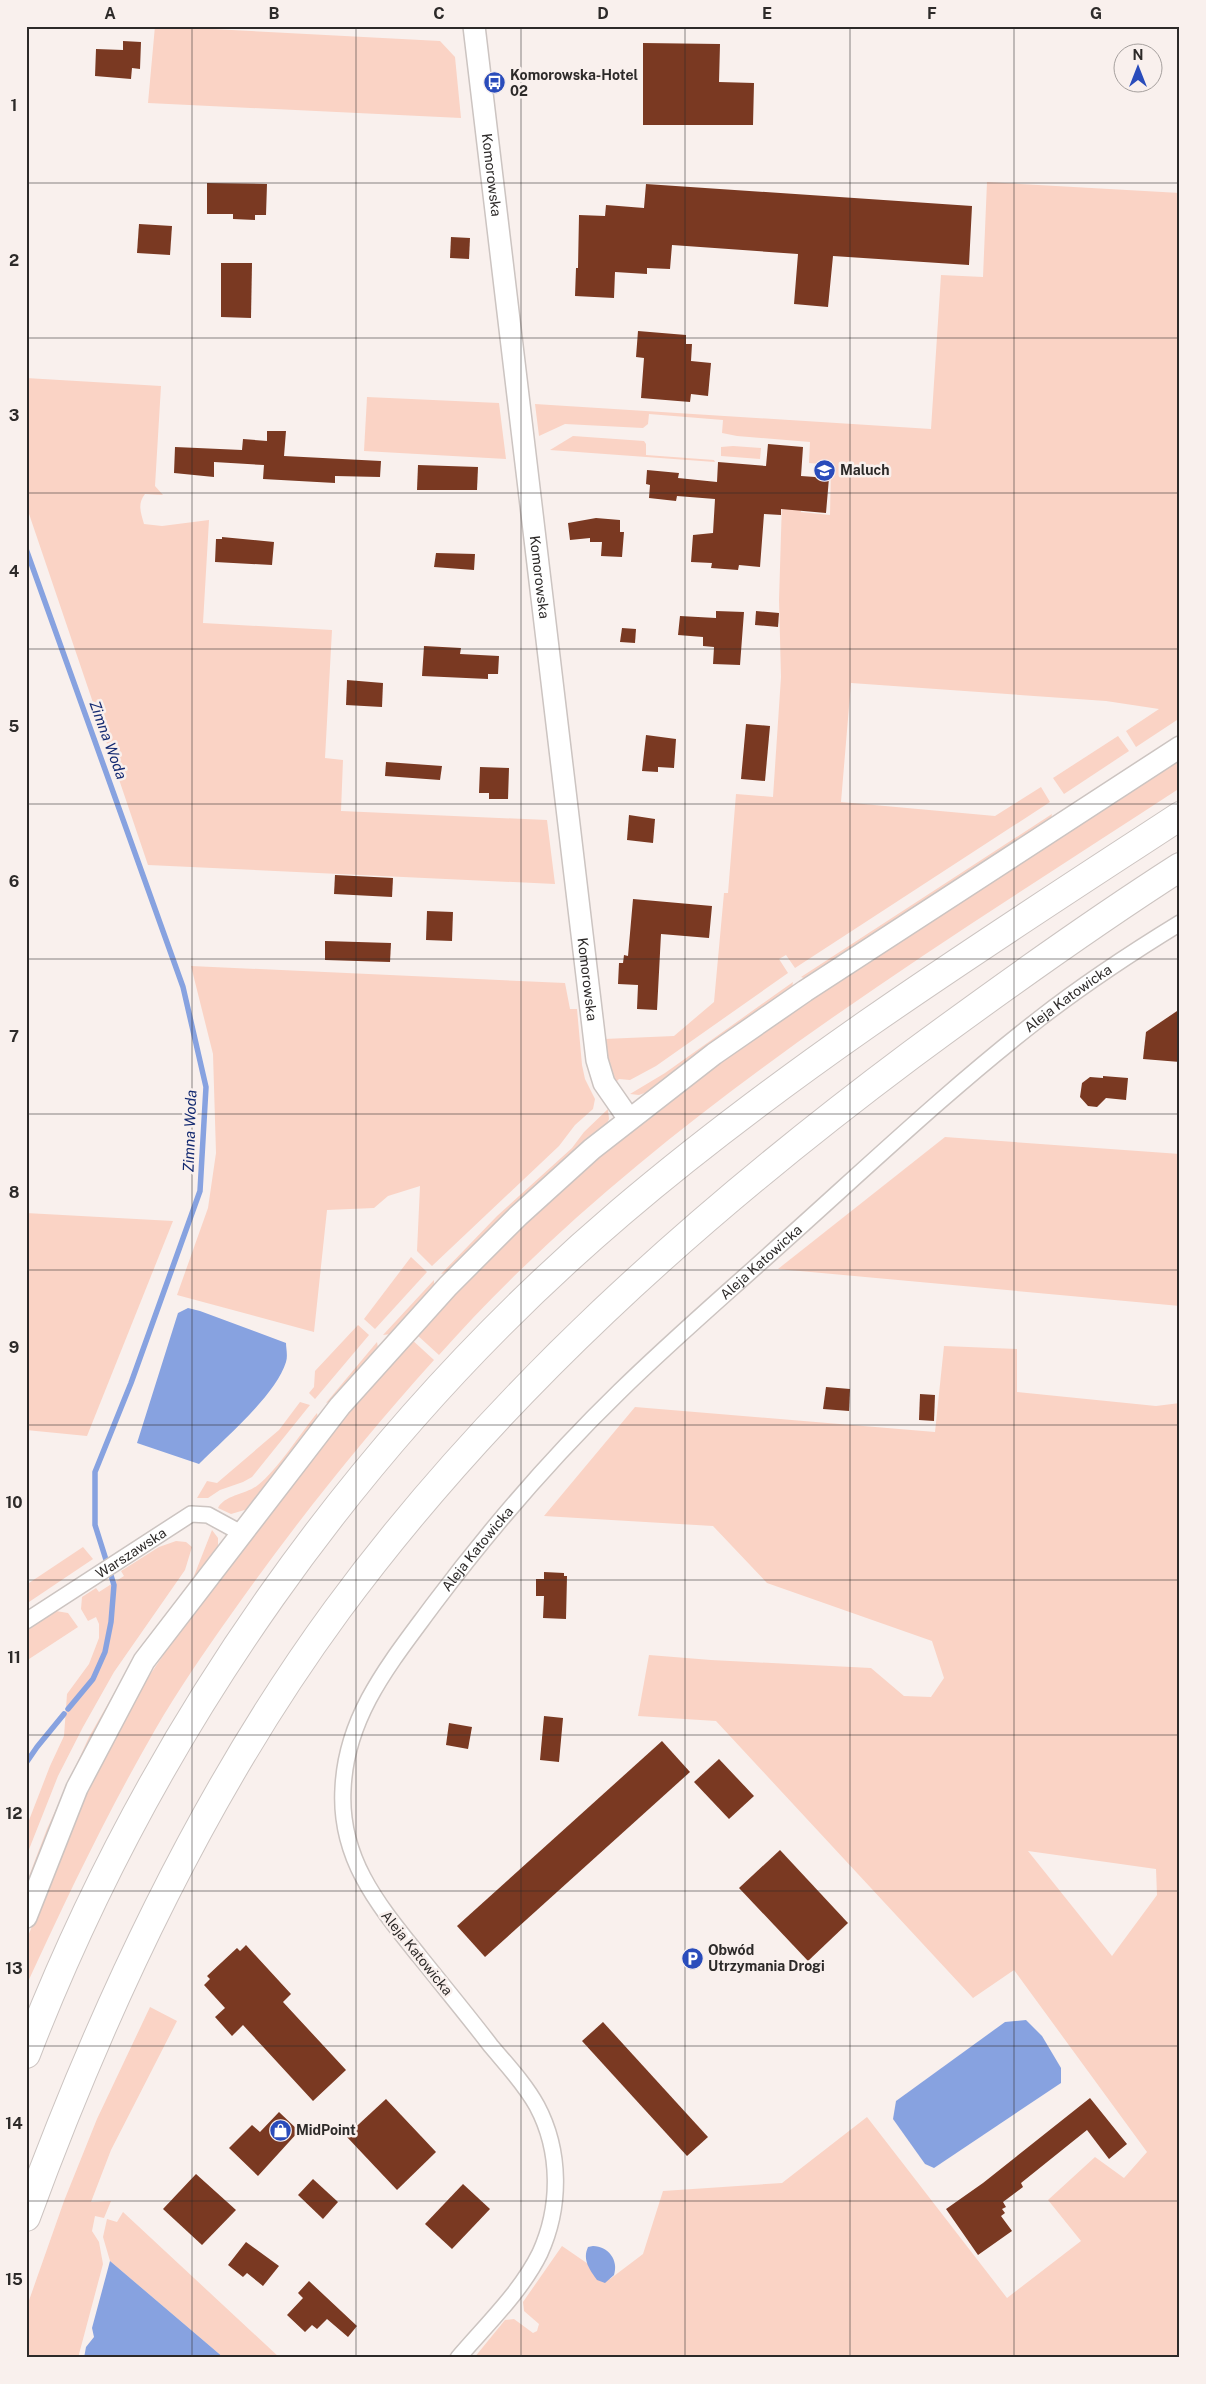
<svg xmlns="http://www.w3.org/2000/svg" width="1206" height="2384" font-family="'Public Sans',sans-serif">
	<style>
		.green { fill: #fad3c5; fill-rule: evenodd }
		.water { fill: #87a2e0 }
		.lines { fill: none; stroke-linecap: round; stroke-linejoin: round }
		.stream { stroke: #87a2e0; stroke-width: 5.5 }
		.building { fill: #7a3922 }
		.street-casing { stroke: #ccc4c1; stroke-width: 18 }
		.secondary-casing { stroke: #ccc4c1; stroke-width: 24 }
		.highway-casing { stroke: #ccc4c1; stroke-width: 30 }
		.street { stroke: #fff; stroke-width: 15 }
		.secondary { stroke: #fff; stroke-width: 21 }
		.highway { stroke: #fff; stroke-width: 28 }
		.grid { fill: none; stroke: #2d2a29; stroke-width: 1; stroke-opacity: 0.55 }
		.labels { text-anchor: middle; stroke-width: 5; stroke-linejoin: round; paint-order: stroke }
		.poi-label { font-size: 14px; font-weight: bold; fill: #2d2a29; stroke: #f9f0ed; text-anchor: start }
		.street-label { font-size: 14px; fill: #2d2a29; stroke: #f9f0ed }
		.water-label { font-size: 15px; font-style: italic; fill: #142a71; stroke: #f9f0ed }
		.neatline { fill: none; stroke: #2d2a29; stroke-width: 2 }
		.grid-label { font-size: 16px; text-anchor: middle; font-weight: bold; fill: #2d2a29 }
	</style>
	<rect width="100%" height="100%" fill="#f9f0ed"/>
	<g class="green">
		<path d="M 155,26 L 440,41 L 455,57 L 461,118 L 148,103 Z"/>
		<path d="M 987,182 L 1180,193 L 1180,718 L 1136,747 L 1126,731 L 1159,709 L 1106,701 L 851,683 L 841,802 L 995,816 L 1041,787 L 1050,802 L 795,968 L 786,955 L 779,959 L 788,973 L 656,1066 L 630,1080 L 619,1079 L 616,1082 L 607,1056 L 604,1039 L 674,1036 L 714,1002 L 724,893 L 728,893 L 736,794 L 773,797 L 781,677 L 779,600 L 782,502 L 801,503 L 801,512 L 830,515 L 831,465 L 809,463 L 810,442 L 737,436 L 722,433 L 723,420 L 649,414 L 648,424 L 643,428 L 565,424 L 539,436 L 535,404 L 931,429 L 941,275 L 983,277 Z"/>
		<path d="M 26,378 L 161,386 L 155,486 L 163,495 L 145,494 C 137,504 141,513 144,524 L 162,526 L 209,520 L 203,623 L 332,630 L 325,758 L 343,760 L 341,811 L 547,820 L 555,884 L 148,865 L 26,505 Z"/>
		<path d="M 367,397 L 499,403 L 506,459 L 364,451 Z"/>
		<path d="M 573,436 L 644,441 L 646,444 L 646,455 L 714,460 L 715,462 L 550,450 Z"/>
		<path d="M 733,446 L 761,448 L 760,459 L 721,456 L 721,447 Z"/>
		<path d="M 1118,736 L 1129,751 L 1064,794 L 1053,778 Z"/>
		<path d="M 1180,758 L 1180,788 C 923,956 645,1123 439,1355 L 416,1334 L 527,1220 L 619,1139 L 680,1093 L 766,1029 Z"/>
		<path d="M 1052,814 L 1051,819 L 806,979 L 801,977 Z"/>
		<path d="M 191,966 L 565,983 L 570,1009 L 577,1009 L 582,1065 L 585,1079 L 595,1099 L 593,1109 L 575,1125 L 559,1146 L 432,1266 L 417,1251 L 420,1186 L 388,1196 L 374,1208 L 327,1210 L 314,1332 L 177,1295 L 208,1208 L 216,1153 L 213,1054 Z"/>
		<path d="M 793,982 L 792,988 L 650,1091 L 639,1095 L 630,1094 L 665,1073 Z"/>
		<path d="M 608,1109 L 609,1119 L 605,1128 L 447,1273 L 441,1274 L 497,1216 L 572,1148 L 584,1132 Z"/>
		<path d="M 945,1137 L 1180,1154 L 1180,1306 L 778,1269 Z"/>
		<path d="M 26,1213 L 173,1221 L 87,1436 L 26,1430 Z"/>
		<path d="M 411,1257 L 427,1272 L 375,1329 L 364,1319 Z"/>
		<path d="M 434,1280 L 434,1287 L 391,1334 L 383,1335 Z"/>
		<path d="M 358,1325 L 369,1335 L 315,1399 L 309,1393 L 314,1387 L 315,1371 Z"/>
		<path d="M 410,1338 L 434,1360 C 361,1441 294,1525 232,1613 C 205,1651 178,1690 155,1730 C 107,1813 66,1899 26,1986 L 26,1941 L 95,1773 L 132,1701 L 194,1610 L 339,1424 Z"/>
		<path d="M 377,1342 L 378,1348 L 375,1352 L 335,1400 L 326,1403 Z"/>
		<path d="M 944,1346 L 1017,1349 L 1017,1392 L 1156,1406 L 1180,1403 L 1180,2358 L 474,2358 L 505,2320 L 514,2319 L 533,2333 L 537,2331 L 539,2324 L 524,2311 L 523,2302 L 562,2246 L 610,2279 L 643,2254 L 663,2191 L 782,2183 L 867,2117 L 1007,2298 L 1081,2241 L 1048,2200 L 1095,2157 L 1124,2178 L 1147,2152 L 1014,1970 L 973,1998 L 716,1721 L 638,1716 L 649,1655 L 711,1660 L 871,1668 L 904,1696 L 931,1697 L 944,1678 L 932,1641 L 767,1583 L 713,1526 L 544,1516 L 635,1407 L 935,1432 ZM 1028,1851 L 1156,1869 L 1157,1895 L 1112,1956 Z"/>
		<path d="M 300,1402 L 310,1405 L 252,1477 L 243,1482 L 220,1490 L 208,1498 L 197,1498 L 207,1481 L 217,1483 L 279,1430 Z"/>
		<path d="M 317,1413 L 318,1419 L 248,1509 L 231,1514 L 218,1508 C 224,1495 247,1494 258,1485 C 277,1470 301,1433 317,1413 Z"/>
		<path d="M 212,1530 L 218,1538 L 218,1548 L 26,1891 L 26,1884 L 47,1829 L 89,1737 L 129,1667 L 194,1576 Z"/>
		<path d="M 176,1541 L 186,1542 L 192,1547 L 185,1570 L 114,1672 L 83,1727 L 58,1776 L 26,1857 L 26,1828 L 50,1766 L 64,1736 L 67,1694 L 89,1664 L 99,1638 L 99,1624 L 96,1617 L 88,1621 L 81,1609 L 82,1597 L 96,1588 L 99,1592 L 124,1576 L 121,1571 L 159,1547 Z"/>
		<path d="M 83,1547 L 93,1559 L 26,1604 L 26,1585 Z"/>
		<path d="M 56,1611 L 68,1613 L 78,1627 L 26,1661 L 26,1631 Z"/>
		<path d="M 150,2007 L 177,2021 L 111,2150 L 91,2202 L 111,2201 L 104,2218 L 95,2216 L 92,2231 L 99,2242 L 103,2264 L 78,2358 L 26,2358 L 26,2309 L 64,2201 L 97,2119 Z"/>
		<path d="M 123,2212 L 280,2358 L 224,2358 L 110,2261 L 103,2237 L 107,2219 L 117,2222 Z"/>
	</g>
	<g class="water">
		<path d="M 188,1308 L 200,1311 L 286,1343 C 286,1348 288,1356 286,1362 C 276,1395 224,1439 199,1464 L 137,1443 L 178,1313 Z"/>
		<path d="M 1026,2020 L 1042,2036 L 1061,2068 L 1061,2083 L 934,2168 L 925,2164 L 893,2119 L 896,2101 L 1005,2022 Z"/>
		<path d="M 593,2246 C 608,2246 619,2260 614,2275 L 605,2283 L 597,2280 C 590,2270 582,2260 588,2247 Z"/>
		<path d="M 110,2261 L 224,2358 L 84,2358 L 86,2347 L 94,2337 L 92,2328 Z"/>
	</g>
	<g class="lines">
		<g class="stream">
			<path d="M 26,549 L 183,987 L 206,1087 L 200,1191 L 131,1383 L 95,1472 L 95,1525 L 114,1585 L 111,1622 L 105,1652 L 93,1679 L 68,1709"/>
			<path d="M 26,1763 L 37,1747 L 64,1714"/>
		</g>
	</g>
	<g class="building">
		<path d="M 123,41 L 141,42 L 140,69 L 132,68 L 131,79 L 95,76 L 96,49 L 123,50 Z"/>
		<path d="M 643,43 L 720,44 L 719,82 L 754,83 L 753,125 L 643,125 Z"/>
		<path d="M 207,183 L 267,184 L 266,215 L 255,215 L 255,220 L 233,219 L 233,214 L 207,214 Z"/>
		<path d="M 646,184 L 972,206 L 969,265 L 833,256 L 828,307 L 794,304 L 798,254 L 672,245 L 670,269 L 647,268 L 647,274 L 615,272 L 614,298 L 575,296 L 576,268 L 578,268 L 579,215 L 605,216 L 606,205 L 644,208 Z"/>
		<path d="M 139,224 L 172,226 L 170,255 L 137,253 Z"/>
		<path d="M 451,237 L 470,238 L 469,259 L 450,258 Z"/>
		<path d="M 221,263 L 252,263 L 251,318 L 221,317 Z"/>
		<path d="M 638,331 L 686,335 L 686,344 L 692,344 L 691,361 L 711,363 L 708,396 L 691,394 L 690,402 L 641,398 L 644,358 L 636,357 Z"/>
		<path d="M 267,431 L 286,431 L 284,456 L 381,461 L 380,477 L 335,476 L 335,483 L 263,479 L 264,465 L 214,462 L 214,477 L 174,473 L 175,447 L 242,450 L 243,439 L 267,441 Z"/>
		<path d="M 768,444 L 803,447 L 801,476 L 829,478 L 826,513 L 781,509 L 781,515 L 764,514 L 760,567 L 739,565 L 738,570 L 711,568 L 712,563 L 691,562 L 693,535 L 713,533 L 715,499 L 677,496 L 676,501 L 649,498 L 650,485 L 646,484 L 647,470 L 679,473 L 678,478 L 717,482 L 718,462 L 766,466 Z"/>
		<path d="M 418,465 L 478,467 L 477,490 L 417,490 Z"/>
		<path d="M 596,518 L 620,520 L 620,532 L 624,532 L 622,557 L 601,556 L 602,542 L 590,542 L 590,538 L 570,540 L 568,523 Z"/>
		<path d="M 222,537 L 274,542 L 272,565 L 215,562 L 216,539 L 222,539 Z"/>
		<path d="M 436,553 L 475,554 L 474,570 L 434,567 Z"/>
		<path d="M 716,611 L 744,612 L 740,665 L 713,664 L 714,647 L 703,646 L 703,637 L 678,635 L 680,616 L 716,618 Z"/>
		<path d="M 756,611 L 779,613 L 778,627 L 755,625 Z"/>
		<path d="M 622,628 L 636,629 L 635,643 L 620,642 Z"/>
		<path d="M 424,646 L 461,648 L 460,654 L 499,656 L 498,674 L 488,674 L 488,679 L 422,676 Z"/>
		<path d="M 347,680 L 383,683 L 382,707 L 346,705 Z"/>
		<path d="M 746,724 L 770,726 L 765,781 L 741,779 Z"/>
		<path d="M 646,735 L 676,739 L 674,768 L 658,767 L 658,772 L 642,771 Z"/>
		<path d="M 386,762 L 442,766 L 440,780 L 385,776 Z"/>
		<path d="M 480,767 L 509,768 L 508,799 L 489,799 L 489,793 L 479,793 Z"/>
		<path d="M 629,815 L 655,819 L 653,843 L 627,840 Z"/>
		<path d="M 335,875 L 393,878 L 392,897 L 334,894 Z"/>
		<path d="M 633,899 L 712,906 L 709,938 L 661,934 L 657,1010 L 637,1009 L 638,985 L 618,984 L 619,963 L 623,963 L 624,955 L 628,956 Z"/>
		<path d="M 427,911 L 453,912 L 452,941 L 426,940 Z"/>
		<path d="M 325,941 L 391,943 L 390,962 L 325,960 Z"/>
		<path d="M 1180,1009 L 1180,1062 L 1143,1059 L 1146,1032 Z"/>
		<path d="M 1103,1076 L 1128,1078 L 1126,1100 L 1106,1098 L 1097,1107 L 1088,1106 L 1080,1097 L 1082,1083 L 1090,1077 L 1103,1078 Z"/>
		<path d="M 826,1387 L 850,1389 L 849,1411 L 823,1409 Z"/>
		<path d="M 920,1394 L 935,1395 L 934,1421 L 919,1420 Z"/>
		<path d="M 544,1572 L 564,1573 L 564,1576 L 567,1576 L 566,1619 L 543,1618 L 544,1596 L 536,1596 L 536,1579 L 544,1579 Z"/>
		<path d="M 544,1716 L 563,1718 L 559,1762 L 540,1760 Z"/>
		<path d="M 449,1723 L 472,1727 L 468,1749 L 446,1745 Z"/>
		<path d="M 662,1741 L 690,1772 L 485,1957 L 457,1926 Z"/>
		<path d="M 719,1759 L 754,1796 L 729,1819 L 694,1782 Z"/>
		<path d="M 780,1850 L 848,1923 L 808,1961 L 739,1888 Z"/>
		<path d="M 246,1945 L 291,1994 L 283,2002 L 346,2070 L 313,2101 L 243,2025 L 232,2036 L 215,2017 L 225,2008 L 204,1985 L 210,1979 L 207,1976 L 237,1948 L 240,1951 Z"/>
		<path d="M 603,2022 L 708,2137 L 687,2156 L 582,2041 Z"/>
		<path d="M 1090,2098 L 1127,2144 L 1109,2159 L 1087,2130 L 1021,2183 L 1023,2187 L 1003,2202 L 1006,2207 L 1002,2209 L 1005,2213 L 1001,2216 L 1012,2231 L 978,2255 L 946,2209 L 983,2183 Z"/>
		<path d="M 386,2099 L 436,2152 L 397,2190 L 346,2136 Z"/>
		<path d="M 279,2112 L 299,2131 L 258,2176 L 229,2148 L 252,2125 L 260,2132 Z"/>
		<path d="M 196,2174 L 236,2210 L 202,2245 L 163,2209 Z"/>
		<path d="M 313,2179 L 338,2202 L 323,2219 L 298,2195 Z"/>
		<path d="M 463,2184 L 490,2209 L 452,2249 L 425,2224 Z"/>
		<path d="M 246,2242 L 279,2266 L 263,2286 L 247,2273 L 243,2277 L 228,2265 Z"/>
		<path d="M 309,2281 L 357,2326 L 348,2337 L 327,2319 L 317,2329 L 312,2325 L 305,2332 L 287,2315 L 303,2298 L 298,2293 Z"/>
	</g>
	<g class="lines">
		<defs>
			<g id="street">
				<path id="s1" d="M 26,1621 L 191,1514 L 208,1515 L 241,1533"/>
				<path id="s2" d="M 458,2358 C 486,2325 521,2292 540,2253 C 561,2207 561,2151 537,2106 C 525,2084 507,2065 491,2046 C 468,2016 444,1987 420,1957 C 379,1906 339,1859 343,1789 C 346,1715 391,1662 433,1605 C 490,1529 552,1457 620,1391 C 672,1340 727,1293 781,1244 C 866,1168 949,1089 1039,1019 C 1084,984 1131,953 1180,923"/>
			</g>
			<g id="secondary">
				<path id="s3" d="M 474,26 L 597,1060 L 604,1083 L 629,1119"/>
				<path d="M 26,1917 L 77,1788 L 144,1661 L 340,1406 L 448,1286 L 518,1216 L 592,1149 L 714,1054 L 805,991 L 1180,747"/>
			</g>
			<g id="highway">
				<path d="M 26,2054 C 151,1731 357,1437 621,1212 C 795,1064 989,941 1180,816"/>
				<path d="M 26,2217 C 103,2007 205,1790 337,1610 C 496,1394 697,1215 911,1055 C 999,990 1088,926 1180,867"/>
			</g>
		</defs>
		<use href="#street" class="street-casing"/>
		<use href="#secondary" class="secondary-casing"/>
		<use href="#highway" class="highway-casing"/>
		<use href="#street" class="street"/>
		<use href="#secondary" class="secondary"/>
		<use href="#highway" class="highway"/>
	</g>
	<path class="grid" d="M 192,26 L 192,2358M 356,26 L 356,2358M 521,26 L 521,2358M 685,26 L 685,2358M 850,26 L 850,2358M 1014,26 L 1014,2358M 26,183 L 1180,183M 26,338 L 1180,338M 26,493 L 1180,493M 26,649 L 1180,649M 26,804 L 1180,804M 26,959 L 1180,959M 26,1114 L 1180,1114M 26,1270 L 1180,1270M 26,1425 L 1180,1425M 26,1580 L 1180,1580M 26,1735 L 1180,1735M 26,1891 L 1180,1891M 26,2046 L 1180,2046M 26,2201 L 1180,2201"/>
	<defs>
		<symbol id="bus-disc" viewBox="-11 -11 22 22"><circle r="9.5" fill="#2a4cbb" stroke="#f9f0ed"/><path d="M-5-6H5V4H4V6H2V4H-2V6H-4V4H-5ZM-3.5-4V0h7V-4ZM-3.5 1.2v1.5H-2V1.2ZM2 1.2v1.5H3.5V1.2Z" fill="#fff"/></symbol>
		<symbol id="school-disc" viewBox="-11 -11 22 22"><circle r="9.5" fill="#2a4cbb" stroke="#f9f0ed"/><path d="M0-5L7-2L0 1L-7-2ZM-4 1L0 2.5L4 1V4Q0 6-4 4Z" fill="#fff"/></symbol>
		<symbol id="parking-disc" viewBox="-11 -11 22 22"><circle r="9.5" fill="#2a4cbb" stroke="#f9f0ed"/><path d="M-3.5-5.5H1a3.5 3.5 0 0 1 0 7H-1V5.5H-3.5ZM-1-3.4V-.6H.8a1.4 1.4 0 0 0 0-2.8Z" fill="#fff"/></symbol>
		<symbol id="shop-disc" viewBox="-11 -11 22 22"><circle r="9.5" fill="#2a4cbb" stroke="#f9f0ed"/><path d="M-5-2.5h2.3a2.7 3.5 0 0 1 5.4 0H5L5.5 6h-11ZM-1.5-2.5h3a1.5 2.3 0 0 0-3 0Z" fill="#fff"/></symbol>
	</defs>
	<g fill-rule="evenodd">
		<use href="#bus-disc" x="482" y="70" width="25" height="25"/>
		<use href="#school-disc" x="812" y="458" width="25" height="25"/>
		<use href="#parking-disc" x="680" y="1946" width="25" height="25"/>
		<use href="#shop-disc" x="268" y="2118" width="25" height="25"/>
	</g>
	<g class="labels">
		<g class="poi-label">
			<text x="510" y="80">Komorowska-Hotel<tspan x="510" dy="16">02</tspan></text>
			<text x="840" y="475">Maluch</text>
			<text x="708" y="1955">Obwód<tspan x="708" dy="16">Utrzymania Drogi</tspan></text>
			<text x="296" y="2135">MidPoint</text>
		</g>
		<g class="street-label">
			<text dy="5" stroke="none"><textPath href="#s3" startOffset="150">Komorowska</textPath></text>
			<text dy="5" stroke="none"><textPath href="#s3" startOffset="555">Komorowska</textPath></text>
			<text dy="5" stroke="none"><textPath href="#s3" startOffset="960">Komorowska</textPath></text>
			<text dy="5" stroke="none"><textPath href="#s2" startOffset="1754">Aleja Katowicka</textPath></text>
			<text dy="5" stroke="none"><textPath href="#s2" startOffset="1349">Aleja Katowicka</textPath></text>
			<text dy="5" stroke="none"><textPath href="#s2" startOffset="945">Aleja Katowicka</textPath></text>
			<text dy="5" stroke="none"><textPath href="#s1" startOffset="125">Warszawska</textPath></text>
			<text transform="translate(417 1953) rotate(51)" y="5">Aleja Katowicka</text>
		</g>
		<g class="water-label">
			<text transform="translate(108 740) rotate(70)" y="5">Zimna Woda</text>
			<text transform="translate(190 1131) rotate(-88)" y="5">Zimna Woda</text>
		</g>
	</g>
	<rect width="1206" height="2384" fill="none" stroke="#f9f0ed" stroke-width="55"/>
	<g transform="translate(1138 68)"><circle r="24" fill="#f9f0ed" stroke="#a7a19f"/>
	<path d="M0-4L9 19L0 12L-9 19Z" fill="#2a4cbb"/>
	<text y="-8" font-size="14" font-weight="bold" text-anchor="middle" fill="#2d2a29">N</text>
	</g>
	<rect x="28" y="28" width="1150" height="2328" class="neatline"/>
	<g class="grid-label">
		<text x="110" y="19">A</text>
		<text x="274" y="19">B</text>
		<text x="439" y="19">C</text>
		<text x="603" y="19">D</text>
		<text x="767" y="19">E</text>
		<text x="932" y="19">F</text>
		<text x="1096" y="19">G</text>
		<text x="14" y="111">1</text>
		<text x="14" y="266">2</text>
		<text x="14" y="421">3</text>
		<text x="14" y="577">4</text>
		<text x="14" y="732">5</text>
		<text x="14" y="887">6</text>
		<text x="14" y="1042">7</text>
		<text x="14" y="1198">8</text>
		<text x="14" y="1353">9</text>
		<text x="14" y="1508">10</text>
		<text x="14" y="1663">11</text>
		<text x="14" y="1819">12</text>
		<text x="14" y="1974">13</text>
		<text x="14" y="2129">14</text>
		<text x="14" y="2285">15</text>
	</g>
</svg>
